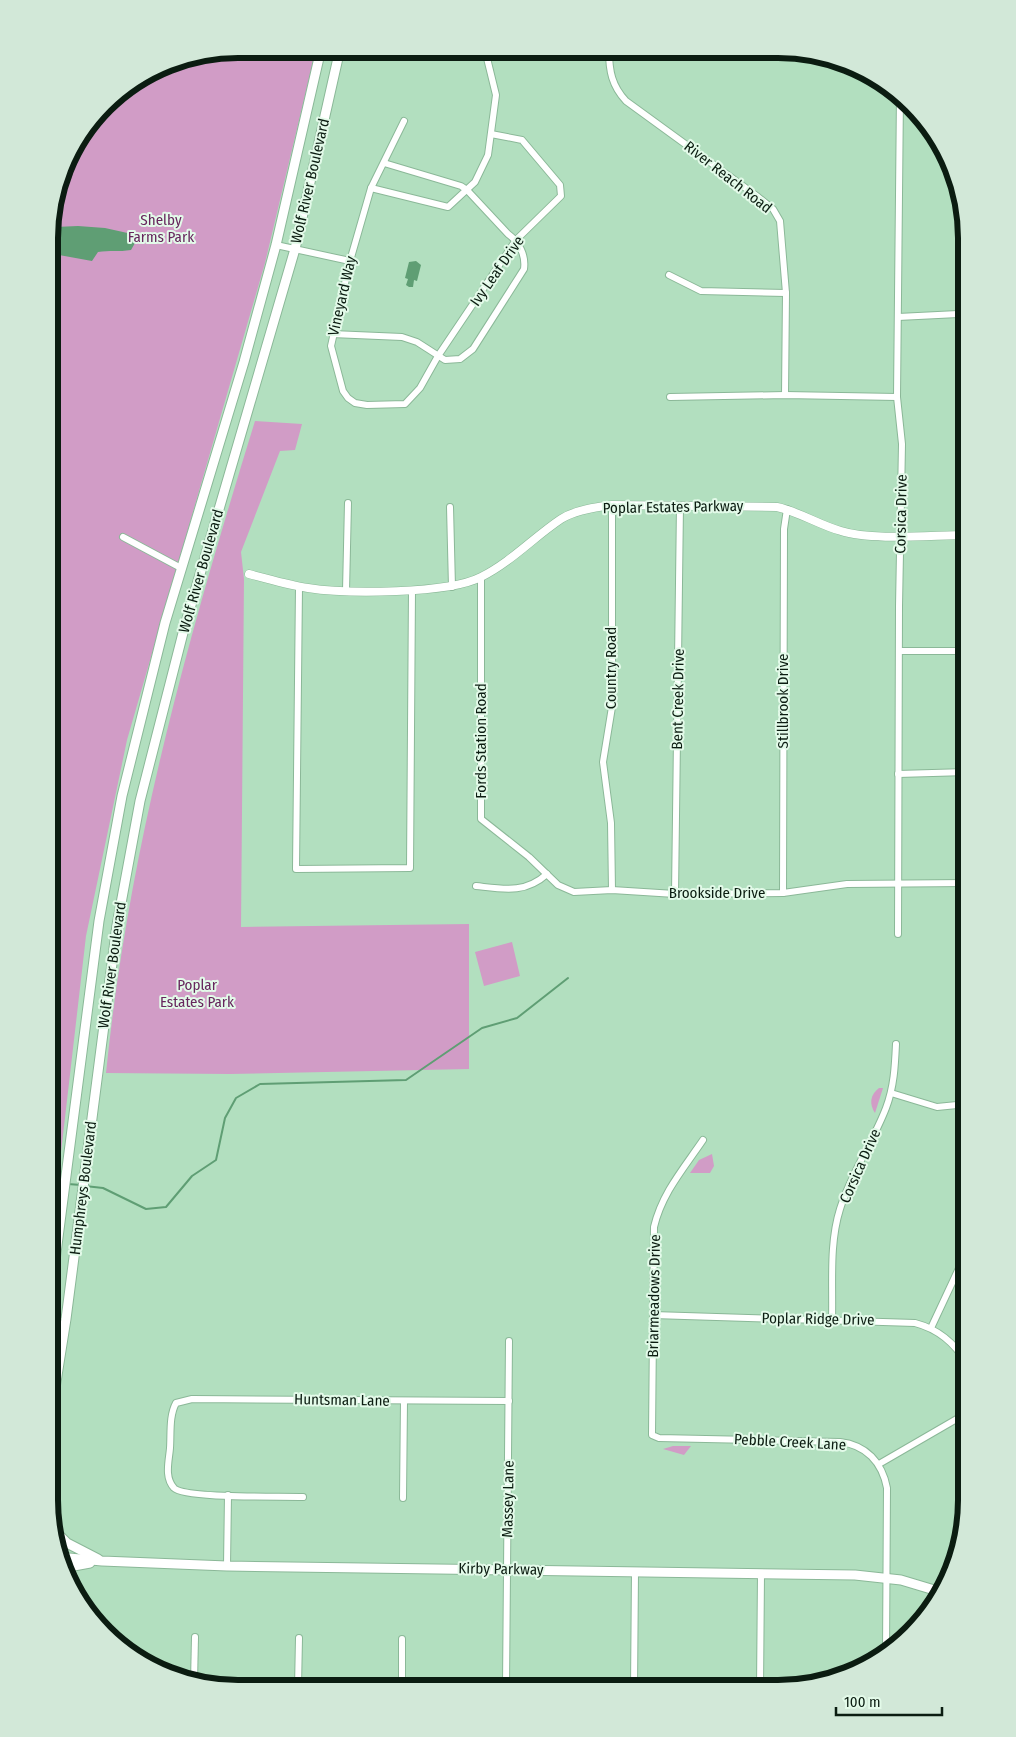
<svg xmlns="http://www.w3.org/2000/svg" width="1016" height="1737" font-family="'Fira Sans Condensed',sans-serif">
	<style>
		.green { fill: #d19cc6 }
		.water { fill: #5f9e74 }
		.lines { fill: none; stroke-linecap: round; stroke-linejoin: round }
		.stream { stroke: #5f9e74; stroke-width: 2 }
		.minor-casing { stroke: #8bb898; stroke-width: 8 }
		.tertiary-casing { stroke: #8bb898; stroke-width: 9 }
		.secondary-casing { stroke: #8bb898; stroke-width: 11 }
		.minor { stroke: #fff; stroke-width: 6 }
		.tertiary { stroke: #fff; stroke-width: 8 }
		.secondary { stroke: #fff; stroke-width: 9 }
		.labels { text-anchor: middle; stroke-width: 4; stroke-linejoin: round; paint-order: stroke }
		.street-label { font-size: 15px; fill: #0b1c11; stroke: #e3fae9 }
		.park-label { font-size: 15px; fill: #67255d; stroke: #e3fae9 }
		.rim { fill: none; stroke: #0b1c11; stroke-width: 6 }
	</style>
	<rect width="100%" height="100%" fill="#b2dfbf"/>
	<g class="green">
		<path d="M 238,49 L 316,49 L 265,263 L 127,740 L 86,936 L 49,1256 L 50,213 L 68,154 L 113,96 L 166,63 Z"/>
		<path d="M 255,421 L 302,424 L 295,450 L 280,451 L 241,552 L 244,579 L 241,927 L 469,924 L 469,1069 L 230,1074 L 106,1073 C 129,846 188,638 255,421 Z"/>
		<path d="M 512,942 L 520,976 L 484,986 L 475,952 Z"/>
		<path d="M 879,1088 L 883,1088 L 875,1113 C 869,1104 870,1095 879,1088 Z"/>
		<path d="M 712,1154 L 714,1166 L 710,1173 L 690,1173 L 699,1160 Z"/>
		<path d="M 673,1446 L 691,1446 L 684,1455 L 663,1449 Z"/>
	</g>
	<g class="water">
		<path d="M 78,226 L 105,228 L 132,234 L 135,243 L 131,250 C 119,252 109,250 98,252 L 92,261 L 59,255 L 55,227 Z"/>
		<path d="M 416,261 L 421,265 L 417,281 L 414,280 L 413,287 L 409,287 L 406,285 L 408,279 L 405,278 L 409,262 Z"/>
	</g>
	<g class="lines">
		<g class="stream">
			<path d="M 49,1181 L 61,1183"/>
			<path d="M 68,1184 L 81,1185"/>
			<path d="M 85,1186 L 103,1188 L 146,1209 L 166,1207 L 192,1176 L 216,1160 L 225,1118 L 236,1098 L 260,1084 L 406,1080 L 482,1028 L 517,1018 L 568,978"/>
		</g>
		<defs>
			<g id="minor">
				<path d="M 609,51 C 609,71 612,86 626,101 L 758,197 L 773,209 L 780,221 L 786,293 L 785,395"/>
				<path d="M 404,121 L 371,188 L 350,261 L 331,346 L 343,391 L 348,398 L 355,403 L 367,405 L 405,404 L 420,388 L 438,356 L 516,240 L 561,196 L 560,185 L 522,140 L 491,134"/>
				<path d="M 371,188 L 448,207 L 475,182 L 488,155 L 496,95 L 485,50"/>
				<path d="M 276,245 L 350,261"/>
				<path d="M 669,275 L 701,291 L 786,293"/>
				<path d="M 898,317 L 958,314"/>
				<path d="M 332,334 L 402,337 L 417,342 L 445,360 L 460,359 L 473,349 L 524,269 C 526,255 519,242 508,234 L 467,190 L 461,186 L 384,163"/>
				<path d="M 670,397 L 785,395 L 897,397"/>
				<path d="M 450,507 L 452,587"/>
				<path d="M 123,537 L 181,568"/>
				<path d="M 481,577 L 481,819 L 529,857 L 558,885 L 574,892 L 612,890 L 675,894 L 783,893 L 847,884 L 967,883"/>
				<path d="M 299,587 L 296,869 L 410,868 L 412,590"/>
				<path d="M 346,591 L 348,503"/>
				<path d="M 899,651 L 967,651"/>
				<path d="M 898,774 L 967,772"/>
				<path d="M 476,886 C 503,889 525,894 547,874"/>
				<path d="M 612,890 L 611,823 L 603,762 L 612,707 L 612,505"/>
				<path d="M 783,893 L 784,529 L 787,509"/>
				<path d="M 675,894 L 680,505"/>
				<path d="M 898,934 L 899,606 L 902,444 L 897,397 L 900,94"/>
				<path d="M 891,1093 L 937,1107 L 967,1104"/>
				<path d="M 703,1140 C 684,1168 662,1193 654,1227 L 652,1435 L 659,1438 L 840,1442 C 866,1445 882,1462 887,1488 L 886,1654"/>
				<path d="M 653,1315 L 915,1323 C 938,1329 955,1343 967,1364"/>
				<path d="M 832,1320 C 833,1283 829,1244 840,1209 C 851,1173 873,1142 886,1108 C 894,1087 895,1066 896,1044"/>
				<path d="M 931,1328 L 967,1251"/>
				<path d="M 879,1464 L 967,1413"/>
				<path d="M 303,1497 C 282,1496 185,1499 174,1488 C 164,1477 169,1461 170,1448 C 171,1433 169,1416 176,1403 L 192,1399 L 509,1401"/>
				<path d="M 403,1498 L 404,1401"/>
				<path d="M 227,1566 L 228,1495"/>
				<path d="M 194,1682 L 195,1637"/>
				<path d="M 298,1687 L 299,1638"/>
				<path d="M 402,1687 L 402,1639"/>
				<path d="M 506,1687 L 509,1341"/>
				<path d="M 634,1688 L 635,1572"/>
				<path d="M 760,1688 L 761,1574"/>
			</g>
			<path id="tertiary" d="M 249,574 C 269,579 288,585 308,588 C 346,594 448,594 481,577 C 511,562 534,537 561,519 C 575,510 596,507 612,505 L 777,507 C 800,512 819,525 841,531 C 872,541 933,535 967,535"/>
			<g id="secondary">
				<path d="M 49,1307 L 99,921 L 122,796 L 165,623 L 244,362 L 276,245 L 321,49"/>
				<path d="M 49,1426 L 66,1319 L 117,925 L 140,801 L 184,629 L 295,249 L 340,49"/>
				<path d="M 54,1530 L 67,1543 L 98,1559"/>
				<path d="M 58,1557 L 102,1561 L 227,1566 L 855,1575 L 901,1580 L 941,1592"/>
				<path d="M 63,1568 L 90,1563"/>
			</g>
		</defs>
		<use href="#minor" class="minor-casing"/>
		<use href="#tertiary" class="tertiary-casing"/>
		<use href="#secondary" class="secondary-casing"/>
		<use href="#minor" class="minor"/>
		<use href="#tertiary" class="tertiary"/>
		<use href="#secondary" class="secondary"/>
	</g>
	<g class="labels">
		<g class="street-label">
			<text transform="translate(728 177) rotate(38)" y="5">River Reach Road</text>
			<text transform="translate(310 181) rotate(-77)" y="5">Wolf River Boulevard</text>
			<text transform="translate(497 271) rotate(-55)" y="5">Ivy Leaf Drive</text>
			<text transform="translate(342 296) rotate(-77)" y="5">Vineyard Way</text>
			<text transform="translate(673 507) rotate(-1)" y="5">Poplar Estates Parkway</text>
			<text transform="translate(901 514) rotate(-89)" y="5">Corsica Drive</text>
			<text transform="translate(201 571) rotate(-74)" y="5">Wolf River Boulevard</text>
			<text transform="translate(611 668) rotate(-90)" y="5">Country Road</text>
			<text transform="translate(678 699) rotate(-89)" y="5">Bent Creek Drive</text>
			<text transform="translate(783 701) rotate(-90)" y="5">Stillbrook Drive</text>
			<text transform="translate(481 741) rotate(-90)" y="5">Fords Station Road</text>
			<text x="717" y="898">Brookside Drive</text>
			<text transform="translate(112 965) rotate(-82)" y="5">Wolf River Boulevard</text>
			<text transform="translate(860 1166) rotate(-66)" y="5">Corsica Drive</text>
			<text transform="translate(83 1188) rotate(-83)" y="5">Humphreys Boulevard</text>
			<text transform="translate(654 1296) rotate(-89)" y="5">Briarmeadows Drive</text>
			<text transform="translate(818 1319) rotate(1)" y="5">Poplar Ridge Drive</text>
			<text transform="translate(342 1400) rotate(1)" y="5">Huntsman Lane</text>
			<text transform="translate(790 1442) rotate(3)" y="5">Pebble Creek Lane</text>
			<text transform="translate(508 1499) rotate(-89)" y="5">Massey Lane</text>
			<text transform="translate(501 1569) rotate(1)" y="5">Kirby Parkway</text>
		</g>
		<g class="park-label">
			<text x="161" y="225">Shelby<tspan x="161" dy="17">Farms Park</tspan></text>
			<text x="197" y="990">Poplar<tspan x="197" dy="17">Estates Park</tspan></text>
		</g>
	</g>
	<path d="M0 0H1016V1737H0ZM238 58H778A180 180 0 0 1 958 238V1500A180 180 0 0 1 778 1680H238A180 180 0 0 1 58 1500V238A180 180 0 0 1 238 58Z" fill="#d2e8d8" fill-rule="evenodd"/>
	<path class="rim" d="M238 58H778A180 180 0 0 1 958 238V1500A180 180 0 0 1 778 1680H238A180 180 0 0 1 58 1500V238A180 180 0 0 1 238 58Z"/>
	<path d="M836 1707v8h106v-8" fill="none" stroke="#0b1c11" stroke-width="2.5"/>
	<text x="844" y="1707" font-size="15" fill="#0b1c11" stroke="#e3fae9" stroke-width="4" paint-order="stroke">100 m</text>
</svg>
